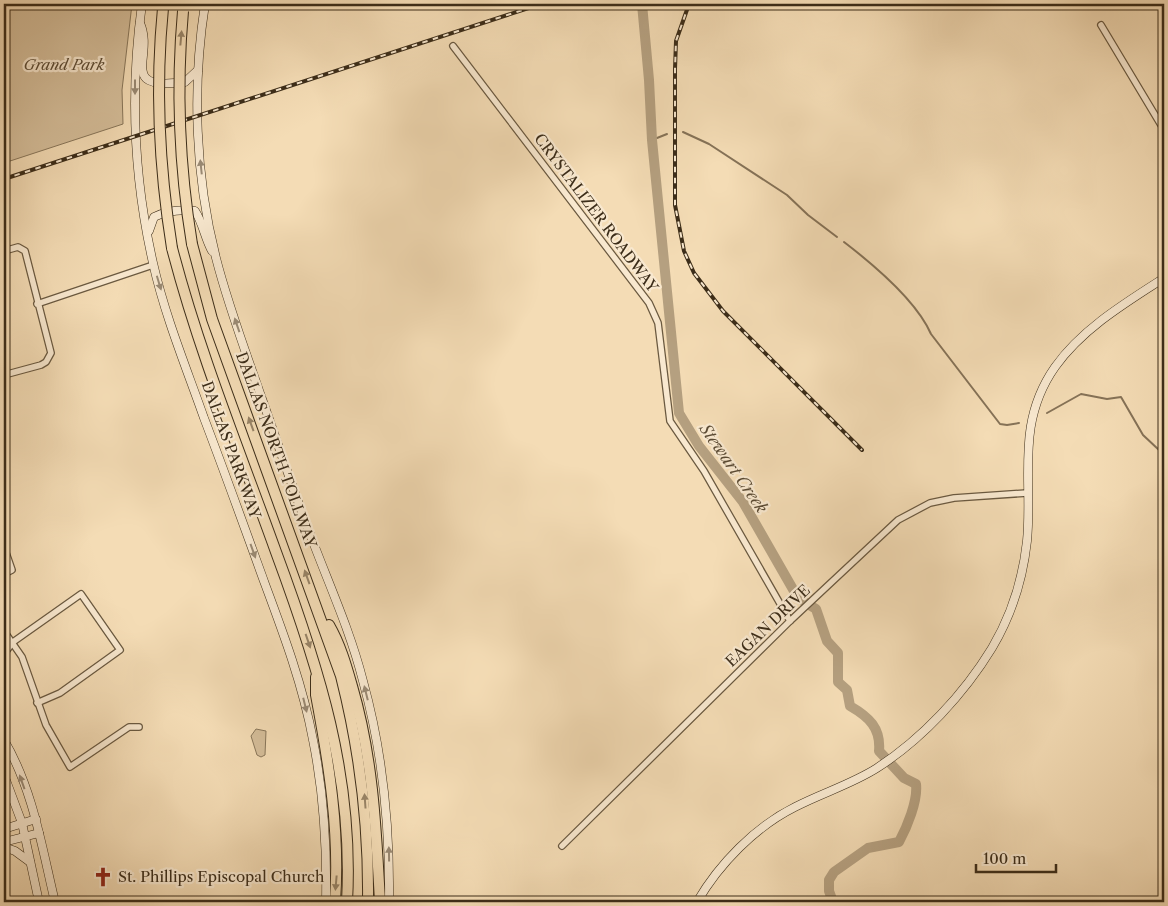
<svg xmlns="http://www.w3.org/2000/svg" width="1168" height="906" font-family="'Libre Caslon Text',serif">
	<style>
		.green { fill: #d5be9a; stroke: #88765a }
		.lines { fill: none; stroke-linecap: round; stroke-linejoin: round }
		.stream { stroke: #857257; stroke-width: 2 }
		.river { stroke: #b5a080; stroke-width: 10 }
		.street-casing { stroke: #6a5940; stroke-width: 8 }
		.secondary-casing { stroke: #3c2d19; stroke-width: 9 }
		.highway-casing { stroke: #3c2d19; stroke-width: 12 }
		.street { stroke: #f8e8cf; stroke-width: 5.5 }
		.secondary { stroke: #f8e8cf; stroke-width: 8 }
		.highway { stroke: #f4dcb5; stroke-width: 10 }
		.rail-casing { stroke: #3c2d19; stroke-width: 4 }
		.rail { stroke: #f8e8cf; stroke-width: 2; stroke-dasharray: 5.5; stroke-linecap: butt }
		.highway-bridge-casing { stroke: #3c2d19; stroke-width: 12; stroke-linecap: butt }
		.highway-bridge { stroke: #f4dcb5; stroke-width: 10 }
		.oneway { fill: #988467 }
		.oneway2 { fill: #9a8a74 }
		.labels { text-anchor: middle; stroke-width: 4.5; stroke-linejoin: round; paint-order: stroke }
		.park-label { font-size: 15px; font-style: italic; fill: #5b4a33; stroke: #f8e8cf }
		.street-label { font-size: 15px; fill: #3c2d19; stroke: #f8e8cf }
		.poi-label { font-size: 15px; fill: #3c2d19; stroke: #f8e8cf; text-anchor: start }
		.water-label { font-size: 16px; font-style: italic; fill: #5a4a33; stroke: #f8e8cf }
	</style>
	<rect width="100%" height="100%" fill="#f4dcb5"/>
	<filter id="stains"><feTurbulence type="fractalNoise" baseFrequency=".004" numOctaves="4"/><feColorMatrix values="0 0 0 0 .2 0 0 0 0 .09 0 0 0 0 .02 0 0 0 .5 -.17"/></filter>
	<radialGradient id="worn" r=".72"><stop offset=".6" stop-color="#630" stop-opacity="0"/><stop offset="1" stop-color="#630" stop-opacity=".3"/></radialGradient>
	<g class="green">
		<path d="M 4,4 L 132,4 L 122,90 L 123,124 L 4,163 Z"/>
		<path d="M 256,729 L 266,731 L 265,755 L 261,757 L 257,755 L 251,736 Z"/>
	</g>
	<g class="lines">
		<g class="stream">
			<path d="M 683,132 L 709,144 L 787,195 L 808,215 L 837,237"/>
			<path d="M 652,140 L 667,134"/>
			<path d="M 844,242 C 874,265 916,300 931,334 L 1000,424 L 1007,425 L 1019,423"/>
			<path d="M 1047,413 L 1081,394 L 1107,399 L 1121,397 L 1143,435 L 1159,450 L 1164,460"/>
		</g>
		<path class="river" d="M 642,4 L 649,80 L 652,140 L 679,413 L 699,446 L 743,502 L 798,598 L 816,609 L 827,641 L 838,653 L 838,682 L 847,690 L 850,706 C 869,717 881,728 879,751 L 904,778 L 916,784 C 918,801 907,827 899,842 L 868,848 L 834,872 L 829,880 L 829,891 L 833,902"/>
		<defs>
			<g id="street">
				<path d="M 1101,25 L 1164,130"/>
				<path d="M 453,46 L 649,303 L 658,323 L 670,421 L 704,471 L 790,621"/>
				<path d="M 4,251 L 18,247 L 25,251 L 51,353 L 46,362 L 41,365 L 4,375"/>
				<path d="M 37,304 L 153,265"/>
				<path d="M 4,547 L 12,570 L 4,574"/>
				<path d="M 4,631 L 22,657 L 46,725 L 70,767 L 129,727 L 139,727"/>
				<path d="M 4,654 L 13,642 L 81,594 L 120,650 L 60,693 L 37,703"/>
				<path d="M 562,846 L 790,621 L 898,520 L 930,503 L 954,498 L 1027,493"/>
			</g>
			<g id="secondary">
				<path d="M 142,4 C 130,90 134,179 153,263 C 165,316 186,367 204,418 C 225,473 245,529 265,584 C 284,635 303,686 313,740 C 324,794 327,847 326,902"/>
				<path d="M 205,4 C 192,87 195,176 216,258 C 228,305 245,350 261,396 C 276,438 290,481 306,523 C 325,576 349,626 363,681 C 383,753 390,827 389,902"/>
				<path d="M 140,23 C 155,57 116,91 185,82 L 198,70"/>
				<path d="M 149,231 L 154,217 C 168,210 180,209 195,211 C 203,223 205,239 212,251"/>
				<path d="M 4,740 C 33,789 42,848 55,902"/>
				<path d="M 4,775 L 22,823 L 39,902"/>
				<path d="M 4,829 L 36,819"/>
				<path d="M 4,842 L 39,833"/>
				<path d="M 4,847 L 15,851 L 30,862"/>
				<path d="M 697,902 C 719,864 755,827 795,807 C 822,793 852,784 877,768 C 922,739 964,694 992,648 C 1011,616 1023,578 1027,541 C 1033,479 1015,424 1055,367 C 1082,329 1125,303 1164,278"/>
			</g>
			<g id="highway">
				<path d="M 192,244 L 212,319 L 341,676 C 360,751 369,825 368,902"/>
				<path d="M 172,248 C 199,352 240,452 276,552 C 319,668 354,777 347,902"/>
				<path d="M 329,625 C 340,644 346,665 352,686 C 373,758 376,828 380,902"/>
				<path d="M 316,677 L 316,695 C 329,764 340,832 335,902"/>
			</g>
		</defs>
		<use href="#street" class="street-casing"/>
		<use href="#secondary" class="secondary-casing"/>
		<use href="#highway" class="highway-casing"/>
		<use href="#street" class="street"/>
		<use href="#secondary" class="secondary"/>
		<use href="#highway" class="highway"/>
		<defs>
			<g id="rail">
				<path d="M 689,4 L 676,41 L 675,69 L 675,205 L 684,251 L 694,273 L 723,311 L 862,450"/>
				<path d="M 4,179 L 541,4"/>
			</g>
		</defs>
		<use href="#rail" class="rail-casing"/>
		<use href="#rail" class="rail"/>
		<defs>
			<g id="highway-bridge">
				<path d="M 163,8 C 155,90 159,167 172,248"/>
				<path d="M 183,11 C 176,90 179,165 192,244"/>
			</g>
		</defs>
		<use href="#highway-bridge" class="highway-bridge-casing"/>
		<use href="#highway-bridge" class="highway-bridge"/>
	</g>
	<defs><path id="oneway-solid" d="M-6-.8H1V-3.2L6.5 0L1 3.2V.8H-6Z" transform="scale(1.25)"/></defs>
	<g class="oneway">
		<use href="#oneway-solid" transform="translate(181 38) rotate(-85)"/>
		<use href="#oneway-solid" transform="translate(251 424) rotate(-110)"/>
		<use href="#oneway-solid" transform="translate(307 577) rotate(-110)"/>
		<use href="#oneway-solid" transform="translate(308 641) rotate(71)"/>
		<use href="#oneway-solid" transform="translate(365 801) rotate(-94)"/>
		<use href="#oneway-solid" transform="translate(336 883) rotate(95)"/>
	</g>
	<g class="oneway2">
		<use href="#oneway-solid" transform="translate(135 87) rotate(90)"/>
		<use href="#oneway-solid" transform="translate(201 167) rotate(-96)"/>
		<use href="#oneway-solid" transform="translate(159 283) rotate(73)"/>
		<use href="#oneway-solid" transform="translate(237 325) rotate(-109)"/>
		<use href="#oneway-solid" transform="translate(253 551) rotate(70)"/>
		<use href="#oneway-solid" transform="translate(366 693) rotate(-104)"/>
		<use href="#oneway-solid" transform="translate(305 705) rotate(76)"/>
		<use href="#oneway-solid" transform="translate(22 782) rotate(-110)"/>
		<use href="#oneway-solid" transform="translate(389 854) rotate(-91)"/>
	</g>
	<defs>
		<symbol id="church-bare" viewBox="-9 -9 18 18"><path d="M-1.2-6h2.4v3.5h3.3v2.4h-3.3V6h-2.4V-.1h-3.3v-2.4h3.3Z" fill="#8f2418" stroke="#f8e8cf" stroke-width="2.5" paint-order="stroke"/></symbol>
	</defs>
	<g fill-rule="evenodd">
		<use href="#church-bare" x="89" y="863" width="28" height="28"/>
	</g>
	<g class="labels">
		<g class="park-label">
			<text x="64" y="70">Grand Park</text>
		</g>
		<g class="street-label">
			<text transform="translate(596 213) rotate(53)" y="5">CRYSTALIZER ROADWAY</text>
			<text transform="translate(231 450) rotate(70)" y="5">DALLAS PARKWAY</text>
			<text transform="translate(276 450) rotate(70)" y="5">DALLAS NORTH TOLLWAY</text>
			<text transform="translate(768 626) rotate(-44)" y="5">EAGAN DRIVE</text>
		</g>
		<g class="poi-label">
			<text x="118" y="882">St. Phillips Episcopal Church</text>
		</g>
		<g class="water-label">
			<text transform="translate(734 468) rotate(55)" y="6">Stewart Creek</text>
		</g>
	</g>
	<rect width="1168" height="906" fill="none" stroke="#f4dcb5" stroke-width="20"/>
	<rect x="5" y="5" width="1158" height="896" fill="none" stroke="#3c2d19" stroke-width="2.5"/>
	<rect x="10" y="10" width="1148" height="886" fill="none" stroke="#3c2d19"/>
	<path d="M976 864v8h80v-8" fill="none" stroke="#3c2d19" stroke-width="2.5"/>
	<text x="983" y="864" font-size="15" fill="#3c2d19" stroke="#f8e8cf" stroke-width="4" paint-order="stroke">100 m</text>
	<rect width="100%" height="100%" filter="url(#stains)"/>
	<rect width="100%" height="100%" fill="url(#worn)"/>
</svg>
